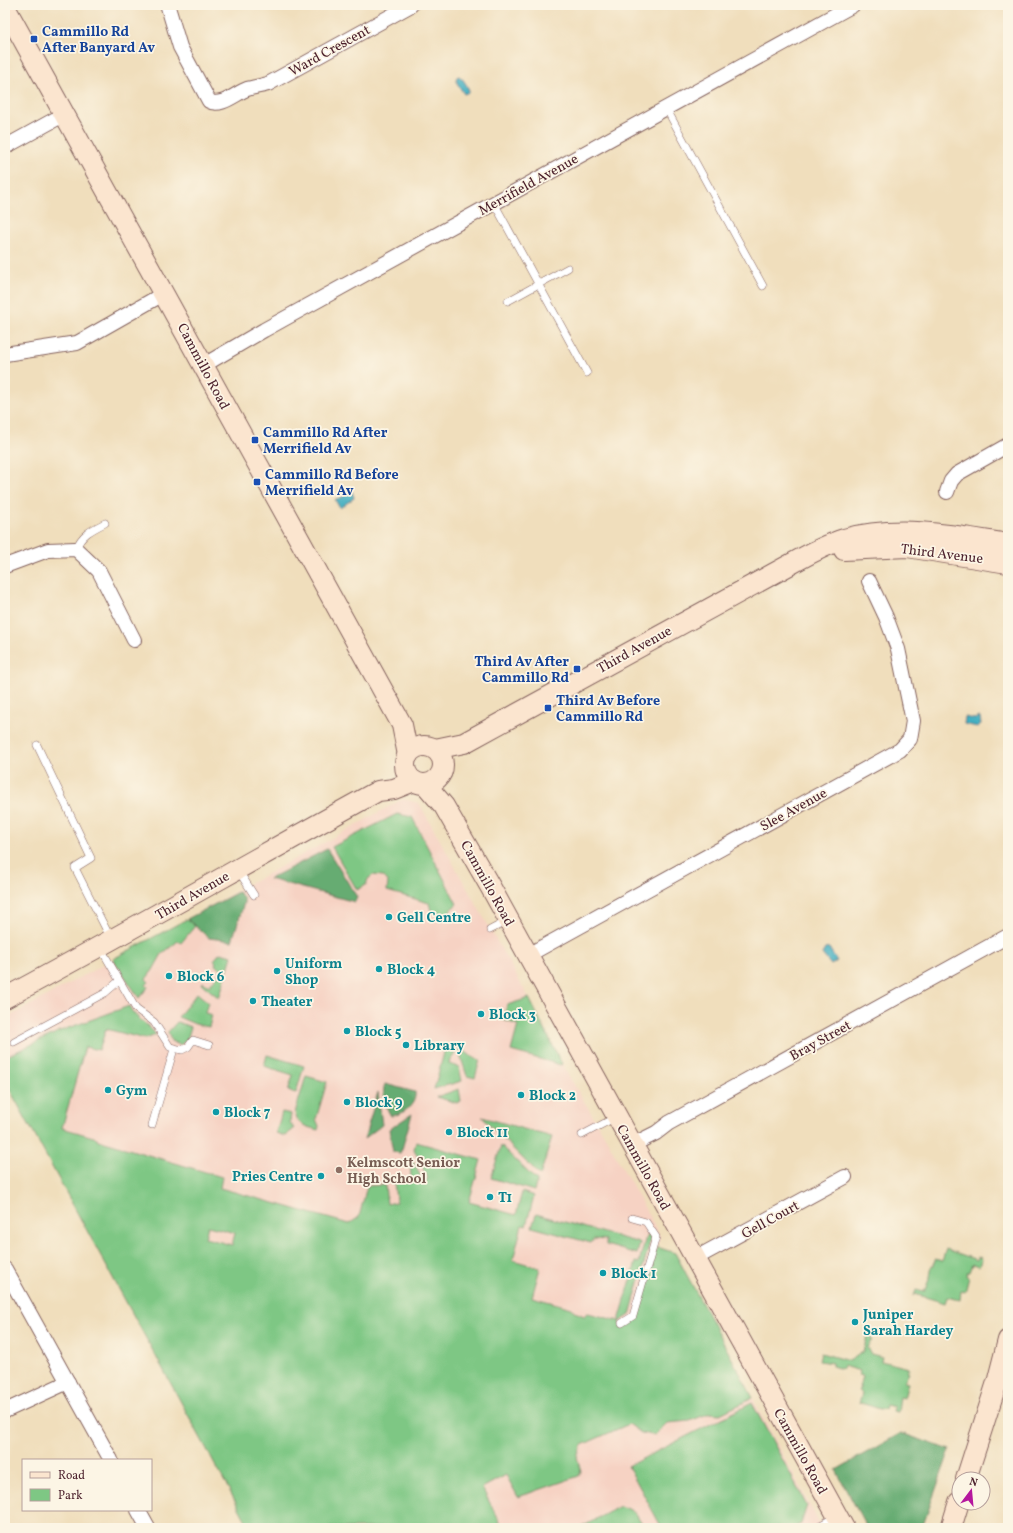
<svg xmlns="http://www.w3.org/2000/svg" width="1013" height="1533" font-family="Vollkorn,serif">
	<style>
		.built { fill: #f6d2c3 }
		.green { fill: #7ec784; stroke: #647358; fill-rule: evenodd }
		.forest { fill: #66ac72; stroke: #58664e }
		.water { fill: #43afc1; stroke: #466776 }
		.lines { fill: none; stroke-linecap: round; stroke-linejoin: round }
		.service-casing { stroke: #84625e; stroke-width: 8 }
		.minor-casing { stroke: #84625e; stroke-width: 16 }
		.secondary-casing { stroke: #84625e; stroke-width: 22 }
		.service { stroke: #fff; stroke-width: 7 }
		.minor { stroke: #fff; stroke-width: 14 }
		.secondary { stroke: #fbe5cf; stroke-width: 20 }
		.transit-dot { fill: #1a4fb4; stroke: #fcf5e5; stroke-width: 1.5 }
		.culture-dot { fill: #0f9aa8; stroke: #fcf5e5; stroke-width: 1.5 }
		.education-dot { fill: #8d6e63; stroke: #fcf5e5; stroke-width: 1.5 }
		.labels { text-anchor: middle; stroke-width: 3.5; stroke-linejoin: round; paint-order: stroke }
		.transit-label { font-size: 14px; font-weight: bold; fill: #164399; stroke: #fcf5e5; text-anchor: start }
		.street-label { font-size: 14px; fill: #4a1f2b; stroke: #fcf5e5 }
		.culture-label { font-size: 14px; font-weight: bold; fill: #0d838f; stroke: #fcf5e5; text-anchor: start }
		.education-label { font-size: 14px; font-weight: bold; fill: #785e54; stroke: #fcf5e5; text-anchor: start }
	</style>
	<rect width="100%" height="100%" fill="#fcf5e5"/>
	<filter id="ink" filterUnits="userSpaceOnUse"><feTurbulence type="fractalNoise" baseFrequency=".025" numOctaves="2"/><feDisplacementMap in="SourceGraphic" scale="8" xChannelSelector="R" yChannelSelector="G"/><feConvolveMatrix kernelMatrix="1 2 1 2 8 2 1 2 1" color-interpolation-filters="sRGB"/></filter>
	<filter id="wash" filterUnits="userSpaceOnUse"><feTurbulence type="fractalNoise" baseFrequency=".012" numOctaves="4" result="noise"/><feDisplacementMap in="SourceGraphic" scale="16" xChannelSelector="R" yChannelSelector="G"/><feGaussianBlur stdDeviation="0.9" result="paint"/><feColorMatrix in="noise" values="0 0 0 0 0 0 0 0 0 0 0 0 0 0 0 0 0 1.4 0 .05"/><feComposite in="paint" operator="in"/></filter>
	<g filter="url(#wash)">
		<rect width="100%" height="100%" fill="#f0debc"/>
		<path class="built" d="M 403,799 L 419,803 L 529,998 L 567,1073 L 606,1138 L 660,1236 L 657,1247 L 675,1253 L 822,1528 L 250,1528 L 5,1081 L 5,1019 Z"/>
		<g class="green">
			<path d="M 397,814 L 412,817 L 457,904 L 451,909 L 448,916 L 431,911 L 429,903 L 387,891 L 388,881 L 382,876 L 373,875 L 368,879 L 366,885 L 357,890 L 332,847 Z"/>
			<path d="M 187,919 L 195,926 L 181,943 L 178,941 L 162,954 L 153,970 L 146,979 L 149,982 L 146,985 L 148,987 L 139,998 L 113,959 Z"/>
			<path d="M 220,953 L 232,956 L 219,998 L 202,984 L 203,982 L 209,986 L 222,970 L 215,964 L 216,962 L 214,960 Z"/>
			<path d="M 197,993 L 208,1002 L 205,1013 L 212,1015 L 209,1027 L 195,1024 L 178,1017 Z"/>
			<path d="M 529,998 L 562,1064 L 561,1065 L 511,1051 L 518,1025 L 503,1020 L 507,1005 Z"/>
			<path d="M 129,1006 C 135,1019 148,1023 156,1035 L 145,1039 L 106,1029 L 99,1050 L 85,1047 L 62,1128 L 97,1138 L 98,1140 L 222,1177 L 220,1188 L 349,1224 L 359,1217 L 367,1186 L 385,1185 L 387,1204 L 396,1202 L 394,1180 L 411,1179 L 410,1161 L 414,1163 L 423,1181 L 428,1179 L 414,1149 L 416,1142 L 481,1160 L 469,1202 L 516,1215 L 522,1192 L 534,1196 L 526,1226 L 522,1225 L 513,1260 L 540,1268 L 532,1297 L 572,1308 L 575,1312 L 584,1316 L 588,1313 L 619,1321 L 636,1262 L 639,1263 L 645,1240 L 649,1234 L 651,1238 L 630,1315 L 619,1322 L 622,1328 L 636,1319 L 657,1247 L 675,1253 L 753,1398 L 720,1414 L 710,1413 L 690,1421 L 667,1423 L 655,1435 L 641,1433 L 629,1424 L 582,1445 L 577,1457 L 581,1471 L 579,1476 L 518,1497 L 506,1475 L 482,1488 L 503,1528 L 250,1528 L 5,1081 L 5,1057 L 60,1031 ZM 208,1226 L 235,1233 L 232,1245 L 205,1238 Z"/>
			<path d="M 177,1022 L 191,1027 L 187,1040 L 180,1045 L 171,1041 L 168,1032 Z"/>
			<path d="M 445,1049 L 453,1049 L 455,1054 L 450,1060 L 449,1064 L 459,1067 L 462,1081 L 434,1089 Z"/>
			<path d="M 458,1049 C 468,1050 470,1059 480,1060 L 475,1078 L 467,1076 Z"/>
			<path d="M 267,1055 L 304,1066 L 296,1093 L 288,1091 L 293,1075 L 264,1066 Z"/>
			<path d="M 306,1076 L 327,1082 L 316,1119 L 319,1126 L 318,1130 C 307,1127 297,1125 295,1113 Z"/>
			<path d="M 459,1089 L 461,1101 L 457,1103 L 436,1097 Z"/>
			<path d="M 282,1112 L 291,1114 L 290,1122 L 294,1129 L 285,1136 L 276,1133 Z"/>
			<path d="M 482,1117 L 552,1137 L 540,1176 Z"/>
			<path d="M 501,1146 L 537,1181 L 534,1191 L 491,1178 Z"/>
			<path d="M 536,1214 L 640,1243 L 637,1254 L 606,1245 L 606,1240 L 594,1239 L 591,1243 L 532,1227 Z"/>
			<path d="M 946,1249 L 977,1260 L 978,1257 L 982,1258 L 979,1266 L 972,1264 L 969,1272 L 967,1272 L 966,1276 L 969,1277 L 965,1292 L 961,1291 L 960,1300 L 947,1297 L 945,1303 L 915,1294 L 914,1296 L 916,1290 L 924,1292 L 930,1277 L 932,1265 L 934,1265 L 935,1259 L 942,1261 Z"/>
			<path d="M 870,1336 L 872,1340 L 867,1347 L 871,1354 L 882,1357 L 881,1361 L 909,1368 L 907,1372 L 909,1373 L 904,1382 L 908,1383 L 904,1398 L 900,1397 L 898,1412 L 893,1411 L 894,1407 L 886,1405 L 885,1409 L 880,1409 L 861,1403 L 859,1404 L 862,1394 L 859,1390 L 863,1376 L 859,1375 L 860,1371 L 843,1366 L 842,1369 L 832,1366 L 832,1363 L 819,1361 L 821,1353 L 849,1361 L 863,1352 L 867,1337 Z"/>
			<path d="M 752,1403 L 807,1505 L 801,1524 L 793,1528 L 662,1528 L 628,1466 Z"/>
			<path d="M 620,1506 L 635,1512 L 645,1528 L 580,1528 Z"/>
		</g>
		<g class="forest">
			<path d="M 327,849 L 357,897 L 355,902 L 269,879 Z"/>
			<path d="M 238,892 L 244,898 L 244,903 L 232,941 L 209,938 L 187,919 Z"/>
			<path d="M 385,1084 L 415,1092 C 417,1104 403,1115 391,1116 C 386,1109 381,1092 385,1084 Z"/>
			<path d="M 378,1092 L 382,1125 L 364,1139 Z"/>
			<path d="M 412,1114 L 402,1149 L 400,1153 L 393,1152 L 389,1129 Z"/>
			<path d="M 901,1433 L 950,1450 L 922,1528 L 867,1528 L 836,1470 Z"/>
		</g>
		<g class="water">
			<path d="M 458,76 C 462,76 469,88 469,92 L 464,94 L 457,83 L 456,78 Z"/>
			<path d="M 349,489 L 352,491 L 354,498 L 340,508 L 335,500 L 344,496 Z"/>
			<path d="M 965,717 L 975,719 L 980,717 L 981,724 L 977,727 L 964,724 Z"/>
			<path d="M 829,948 L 837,961 L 831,965 L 822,954 L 825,949 Z"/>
		</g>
	</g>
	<g filter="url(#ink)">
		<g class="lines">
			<defs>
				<g id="service">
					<path d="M 666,108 L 763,286"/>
					<path d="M 494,203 L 587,373"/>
					<path d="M 508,301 L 568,268"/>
					<path d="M 76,549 C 81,535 91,530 105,523"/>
					<path d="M 37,745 L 91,858 L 75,868 L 111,939"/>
					<path d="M 238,870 L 254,895"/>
					<path d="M 490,930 L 509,920"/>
					<path d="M 100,947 L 136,1009 L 154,1022 L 170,1047 L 182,1050 L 188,1047 L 193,1040 L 209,1045"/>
					<path d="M 14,1042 L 105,993 L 119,981"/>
					<path d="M 152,1125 L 174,1049"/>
					<path d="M 582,1135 L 616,1117"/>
					<path d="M 622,1323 L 633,1316 L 656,1237 L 646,1222 L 632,1218"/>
					<path d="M 815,1528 L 837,1516"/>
				</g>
				<g id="minor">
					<path d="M 168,7 L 180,47 L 209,101 C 221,108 236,93 247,89 C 254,87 261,86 268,84 L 411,5"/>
					<path d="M 5,147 L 63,115"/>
					<path d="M 5,354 L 77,343 L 165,293"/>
					<path d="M 204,365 L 264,330 L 853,5"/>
					<path d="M 947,492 L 951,481 L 957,474 L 1008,445"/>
					<path d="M 5,566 L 48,550 L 76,549 L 99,571 L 134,640"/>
					<path d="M 528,955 L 900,750 L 910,739 L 913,721 L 898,649 L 886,617 L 869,581"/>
					<path d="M 632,1145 L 656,1133 L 669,1123 L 1008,936"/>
					<path d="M 694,1259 L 845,1177"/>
					<path d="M 5,1269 L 111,1460"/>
					<path d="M 5,1411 L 68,1382"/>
					<path d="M 138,1510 L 148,1528"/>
				</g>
				<g id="secondary">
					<path d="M 5,7 L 402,725 L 408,755"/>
					<path d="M 844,550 L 907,547 L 1008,563"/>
					<circle cx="424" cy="765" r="19"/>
					<path d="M 435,749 L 464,743 L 791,564 C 807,555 825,545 844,539 C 898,524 954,535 1008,544"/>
					<path d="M 425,784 L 444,806 L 491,888 L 844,1528"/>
					<path d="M 5,998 C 130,931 254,859 378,791 L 394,789 L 414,781"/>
					<path d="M 966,1479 L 998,1379 L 1008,1340"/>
					<path d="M 951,1528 L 959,1502"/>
				</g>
			</defs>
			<use href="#service" class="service-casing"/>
			<use href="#minor" class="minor-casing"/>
			<use href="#secondary" class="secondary-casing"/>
			<use href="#service" class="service"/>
			<use href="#minor" class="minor"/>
			<use href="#secondary" class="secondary"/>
		</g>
	</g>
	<g class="transit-dot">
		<rect x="30" y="35" width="8" height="8" rx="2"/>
		<rect x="251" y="436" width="8" height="8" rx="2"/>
		<rect x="253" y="478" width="8" height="8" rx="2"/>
		<rect x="573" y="665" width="8" height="8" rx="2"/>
		<rect x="544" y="704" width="8" height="8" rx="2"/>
	</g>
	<g class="culture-dot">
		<circle cx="389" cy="917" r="4"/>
		<circle cx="379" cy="969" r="4"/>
		<circle cx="277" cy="971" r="4"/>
		<circle cx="169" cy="976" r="4"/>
		<circle cx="253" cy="1001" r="4"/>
		<circle cx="481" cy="1014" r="4"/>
		<circle cx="347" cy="1031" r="4"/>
		<circle cx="406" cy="1045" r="4"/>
		<circle cx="108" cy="1090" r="4"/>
		<circle cx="521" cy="1095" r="4"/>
		<circle cx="347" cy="1102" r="4"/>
		<circle cx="216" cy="1112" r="4"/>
		<circle cx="449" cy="1132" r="4"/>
		<circle cx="321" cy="1176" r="4"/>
		<circle cx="490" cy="1197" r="4"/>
		<circle cx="603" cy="1273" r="4"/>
		<circle cx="855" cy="1322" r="4"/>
	</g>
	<circle class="education-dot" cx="339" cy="1170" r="4"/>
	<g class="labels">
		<g class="transit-label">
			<text x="42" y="36">Cammillo Rd<tspan x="42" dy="16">After Banyard Av</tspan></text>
			<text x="263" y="437">Cammillo Rd After<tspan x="263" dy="16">Merrifield Av</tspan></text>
			<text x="265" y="479">Cammillo Rd Before<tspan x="265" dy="16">Merrifield Av</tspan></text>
			<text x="569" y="666" text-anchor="end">Third Av After<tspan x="569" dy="16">Cammillo Rd</tspan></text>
			<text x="556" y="705">Third Av Before<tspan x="556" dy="16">Cammillo Rd</tspan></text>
		</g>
		<g class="street-label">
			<text transform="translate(329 50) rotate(-29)" y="5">Ward Crescent</text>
			<text transform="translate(528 184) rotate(-29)" y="5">Merrifield Avenue</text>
			<text transform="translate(204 366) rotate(62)" y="5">Cammillo Road</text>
			<text transform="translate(942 553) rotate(7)" y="5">Third Avenue</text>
			<text transform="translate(634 649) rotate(-29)" y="5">Third Avenue</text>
			<text transform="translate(793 809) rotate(-29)" y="5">Slee Avenue</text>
			<text transform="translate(488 883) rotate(61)" y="5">Cammillo Road</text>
			<text transform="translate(192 895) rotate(-30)" y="5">Third Avenue</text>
			<text transform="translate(820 1040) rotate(-29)" y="5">Bray Street</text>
			<text transform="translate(644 1167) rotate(61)" y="5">Cammillo Road</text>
			<text transform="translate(770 1219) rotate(-29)" y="5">Gell Court</text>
			<text transform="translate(801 1451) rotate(61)" y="5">Cammillo Road</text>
		</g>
		<g class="culture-label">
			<text x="397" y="922">Gell Centre</text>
			<text x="285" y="968">Uniform<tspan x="285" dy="16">Shop</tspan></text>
			<text x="387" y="974">Block 4</text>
			<text x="177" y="981">Block 6</text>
			<text x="261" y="1006">Theater</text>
			<text x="489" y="1019">Block 3</text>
			<text x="355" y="1036">Block 5</text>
			<text x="414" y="1050">Library</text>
			<text x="116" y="1095">Gym</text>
			<text x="529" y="1100">Block 2</text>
			<text x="355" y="1107">Block 9</text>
			<text x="224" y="1117">Block 7</text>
			<text x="457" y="1137">Block 11</text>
			<text x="313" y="1181" text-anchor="end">Pries Centre</text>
			<text x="498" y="1202">T1</text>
			<text x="611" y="1278">Block 1</text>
			<text x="863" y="1319">Juniper<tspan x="863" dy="16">Sarah Hardey</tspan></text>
		</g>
		<g class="education-label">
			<text x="347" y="1167">Kelmscott Senior<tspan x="347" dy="16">High School</tspan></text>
		</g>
	</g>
	<rect width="1013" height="1533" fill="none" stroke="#fcf5e5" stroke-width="20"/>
	<rect x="22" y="1459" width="130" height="52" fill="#fcf5e5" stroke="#b59f9b"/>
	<rect x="30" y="1472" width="20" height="6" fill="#fbe5cf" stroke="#b59f9b"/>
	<text x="58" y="1479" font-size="12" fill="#4a1f2b">Road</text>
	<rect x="30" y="1489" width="20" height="12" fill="#7ec784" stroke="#b59f9b"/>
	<text x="58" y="1499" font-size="12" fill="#4a1f2b">Park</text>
	<g transform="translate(971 1491) rotate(16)"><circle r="19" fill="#fcf5e5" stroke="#b59f9b"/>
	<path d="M0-3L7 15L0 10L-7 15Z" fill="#b5179e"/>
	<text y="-6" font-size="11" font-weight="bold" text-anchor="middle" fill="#4a1f2b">N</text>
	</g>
</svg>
